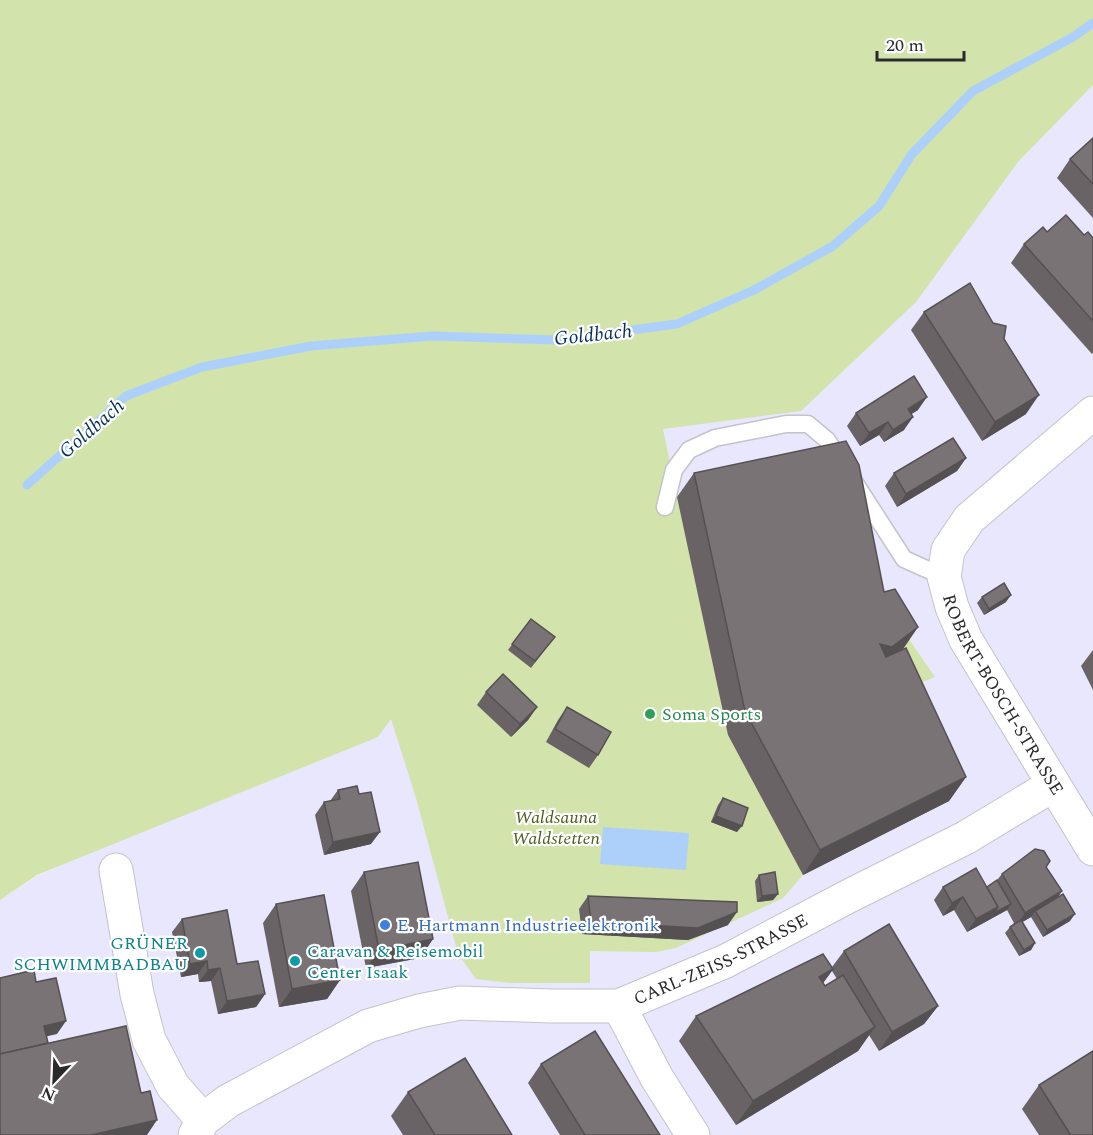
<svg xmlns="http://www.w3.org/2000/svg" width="1093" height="1135" font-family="Spectral,serif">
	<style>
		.commercial { fill: #e9e7fd }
		.green { fill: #d2e3ab }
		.water { fill: #add0fa }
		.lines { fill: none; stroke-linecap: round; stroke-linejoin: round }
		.stream { stroke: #add0fa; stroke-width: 9 }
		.lane-casing { stroke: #c3c3ca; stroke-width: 19 }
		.street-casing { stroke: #c3c3ca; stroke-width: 35 }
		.lane { stroke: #fff; stroke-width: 16 }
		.street { stroke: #fff; stroke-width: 33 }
		.wall { fill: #696365; fill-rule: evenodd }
		.shaded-wall { fill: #555052 }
		.building { fill: #7a7375; stroke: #555052; stroke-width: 1.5 }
		.leisure-dot { fill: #2e9e5b; stroke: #fff; stroke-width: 2 }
		.shop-dot { fill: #3f7fe0; stroke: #fff; stroke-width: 2 }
		.culture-dot { fill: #0f9aa8; stroke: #fff; stroke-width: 2 }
		.labels { text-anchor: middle; stroke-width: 4.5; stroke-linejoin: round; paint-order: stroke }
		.street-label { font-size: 18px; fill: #2a2a2d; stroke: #fff }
		.leisure-label { font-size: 18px; fill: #27864d; stroke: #fff; text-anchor: start }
		.park-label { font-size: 18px; font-style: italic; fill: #4e5d1f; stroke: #fff }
		.shop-label { font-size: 18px; fill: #366cbe; stroke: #fff; text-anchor: start }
		.culture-label { font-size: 18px; fill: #0d838f; stroke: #fff; text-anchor: end }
		.water-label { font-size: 20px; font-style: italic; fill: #05305a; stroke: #fff }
	</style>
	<rect width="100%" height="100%" fill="#f3f2fa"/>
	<path class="commercial" d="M 1093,85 L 1093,1135 L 0,1135 L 0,900 L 37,876 L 391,718 L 666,449 L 663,429 L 1018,162 Z"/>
	<path class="green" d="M 0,0 L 1093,0 L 1093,85 L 1018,162 L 916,302 L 801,411 L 663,429 L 677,497 L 856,563 L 935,677 L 897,692 L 949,801 L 803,875 L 783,898 L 676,948 L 656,952 L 590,951 L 590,983 L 510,983 L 476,979 L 458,954 L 416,798 L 391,719 L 378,737 L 37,875 L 0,900 Z"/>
	<path class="water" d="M 603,827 L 689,833 L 686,870 L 600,864 Z"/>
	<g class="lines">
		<path class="stream" d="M 27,485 L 126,396 L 202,367 L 311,346 L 432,336 L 556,340 L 677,324 L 754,290 L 833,246 L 879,206 L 912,154 L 973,91 L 1073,37 L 1093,23"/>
		<defs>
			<g id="lane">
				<path d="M 855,483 L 904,559 L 944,577"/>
				<path d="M 665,507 L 674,470 L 689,450 L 715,438 L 786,424 L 808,424 L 827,440 L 841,461"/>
			</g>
			<g id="street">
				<path id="s1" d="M 1093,413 L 969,519 L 948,550 L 944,577 L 952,607 L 966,640 L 1093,849"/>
				<path d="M 116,870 L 137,994 L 149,1040 L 173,1086 L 203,1120"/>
				<path d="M 619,1006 L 657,1078 L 693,1135"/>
				<path id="s2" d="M 195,1135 L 203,1120 L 228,1101 L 368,1026 L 419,1011 L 460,1003 L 551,1006 L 619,1006 L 726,961 L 849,896 L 965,838 L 1053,785"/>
			</g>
		</defs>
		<use href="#lane" class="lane-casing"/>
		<use href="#street" class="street-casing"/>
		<use href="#lane" class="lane"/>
		<use href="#street" class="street"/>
	</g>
	<g class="wall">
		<path d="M 1093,138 L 1093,218 L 1057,178 L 1070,159 Z"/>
		<path d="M 1047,232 L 1093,238 L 1093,353 L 1092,354 L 1011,263 L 1024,244 Z"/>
		<path d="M 924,312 L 993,323 L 1026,414 L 982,441 L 911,330 Z"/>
		<path d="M 918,410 L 911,414 L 904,430 L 884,442 L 879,435 L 860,446 L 847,426 L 856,413 Z"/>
		<path d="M 966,458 L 957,471 L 897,507 L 885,486 L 894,473 Z"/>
		<path d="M 694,473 L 884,592 L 918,627 L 902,650 L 966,777 L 949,801 L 803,875 L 728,735 L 677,497 Z"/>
		<path d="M 982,597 L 1006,602 L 984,615 L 977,603 Z"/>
		<path d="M 531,619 L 555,637 L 531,668 L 508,650 Z"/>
		<path d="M 1093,650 L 1093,690 L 1081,666 Z"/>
		<path d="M 486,692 L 537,707 L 528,720 L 511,737 L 477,705 Z"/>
		<path d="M 567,707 L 598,755 L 589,768 L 546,742 L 558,720 Z"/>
		<path d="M 338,790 L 359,794 L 371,844 L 324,855 L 315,815 L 324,802 L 330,801 Z"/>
		<path d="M 723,798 L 737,832 L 711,822 L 718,805 Z"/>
		<path d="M 1046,867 L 1062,891 L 1057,898 L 1070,921 L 1043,937 L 1031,917 L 1022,922 L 1035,943 L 1031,950 L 1019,956 L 1005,933 L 1010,927 L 1014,923 L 1007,910 L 967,932 L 954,910 L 943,916 L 934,900 L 943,887 L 987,887 L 997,880 L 1002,874 Z"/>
		<path d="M 364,872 L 433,939 L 420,958 L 366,968 L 351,891 Z"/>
		<path d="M 759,875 L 778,894 L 773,900 L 757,902 L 755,881 Z"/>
		<path d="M 588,896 L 728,925 L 688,940 L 582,934 L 579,909 Z"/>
		<path d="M 276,904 L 340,980 L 327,999 L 279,1007 L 263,923 Z"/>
		<path d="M 182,919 L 237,964 L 265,994 L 256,1007 L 218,1014 L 211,981 L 199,982 L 198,974 L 181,977 L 172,932 Z"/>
		<path d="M 844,951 L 938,1006 L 924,1024 L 879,1051 L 869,1035 L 858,1051 L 736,1125 L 679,1041 L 696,1016 L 832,967 ZM 832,971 L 837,979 L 825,986 L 823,983 Z"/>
		<path d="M 541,1064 L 660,1135 L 560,1135 L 528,1083 Z"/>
		<path d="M 1039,1085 L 1093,1135 L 1039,1135 L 1022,1109 Z"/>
		<path d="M 408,1092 L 512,1135 L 403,1135 L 391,1116 Z"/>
	</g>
	<g class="shaded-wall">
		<path d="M 1039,395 L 1026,414 L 982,441 L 995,422 Z"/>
		<path d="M 927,397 L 918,410 L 899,422 L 908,409 Z"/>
		<path d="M 913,417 L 904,430 L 884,442 L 893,430 Z"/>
		<path d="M 888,422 L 879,435 L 860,446 L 869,433 Z"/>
		<path d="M 966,458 L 957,471 L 897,507 L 906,494 Z"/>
		<path d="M 1011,595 L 1006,602 L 984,615 L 989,609 Z"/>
		<path d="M 918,627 L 901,652 L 875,671 L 880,644 Z"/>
		<path d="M 537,707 L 528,720 L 511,737 L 520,724 Z"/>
		<path d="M 966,777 L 949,801 L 803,875 L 820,850 Z"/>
		<path d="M 716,816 L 742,826 L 737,832 L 711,822 Z"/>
		<path d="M 380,832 L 371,844 L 324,855 L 333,842 Z"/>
		<path d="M 1062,891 L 1053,904 L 1035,911 L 1031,917 L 1016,926 L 1025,913 Z"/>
		<path d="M 778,894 L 773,900 L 757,902 L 762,896 Z"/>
		<path d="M 963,897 L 954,910 L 943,916 L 952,903 Z"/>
		<path d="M 1011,904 L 1007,910 L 967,932 L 976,919 L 998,907 Z"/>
		<path d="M 737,912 L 728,925 L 688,940 L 582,934 L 591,922 Z"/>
		<path d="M 1075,914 L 1070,921 L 1043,937 L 1047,930 Z"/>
		<path d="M 433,939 L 420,958 L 366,968 L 379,950 Z"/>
		<path d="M 1035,943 L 1031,950 L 1019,956 L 1024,950 Z"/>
		<path d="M 207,961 L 198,974 L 181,977 L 190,964 Z"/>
		<path d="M 220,968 L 211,981 L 199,982 L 208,970 Z"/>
		<path d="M 833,969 L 816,993 L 819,977 Z"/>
		<path d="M 340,980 L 327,999 L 279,1007 L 292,989 Z"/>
		<path d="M 265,994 L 256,1007 L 218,1014 L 227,1001 Z"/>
		<path d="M 938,1006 L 924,1024 L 879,1051 L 892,1032 Z"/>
		<path d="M 66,1021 L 57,1034 L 35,1039 L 44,1026 Z"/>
		<path d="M 875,1027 L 858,1051 L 736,1125 L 753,1101 Z"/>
		<path d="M 157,1120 L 147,1135 L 91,1135 Z"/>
	</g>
	<g class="building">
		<path d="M 1093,138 L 1093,184 L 1070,159 Z"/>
		<path d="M 1066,215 L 1084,235 L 1088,232 L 1093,238 L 1093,321 L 1024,244 L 1043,227 L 1047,232 Z"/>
		<path d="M 970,283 L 993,323 L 1006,326 L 1004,339 L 1039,395 L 995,422 L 924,312 Z"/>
		<path d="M 914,376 L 927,397 L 908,409 L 913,417 L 893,430 L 888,422 L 869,433 L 856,413 Z"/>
		<path d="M 953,438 L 966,458 L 906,494 L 894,473 Z"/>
		<path d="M 846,441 L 859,465 L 884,592 L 895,589 L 918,627 L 892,647 L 880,644 L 886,657 L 906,648 L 966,777 L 820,850 L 745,711 L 694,473 Z"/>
		<path d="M 1004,583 L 1011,595 L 989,609 L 982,597 Z"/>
		<path d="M 531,619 L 555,637 L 535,661 L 512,644 Z"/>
		<path d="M 503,674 L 537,707 L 520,724 L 486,692 Z"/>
		<path d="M 567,707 L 611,732 L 598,755 L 555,729 Z"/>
		<path d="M 357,786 L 359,794 L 371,792 L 380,832 L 333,842 L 324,802 L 340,799 L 338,790 Z"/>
		<path d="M 723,798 L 748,808 L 742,826 L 716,816 Z"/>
		<path d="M 1035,849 L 1044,851 L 1050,861 L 1046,867 L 1062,891 L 1025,913 L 1002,874 Z"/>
		<path d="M 418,862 L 433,939 L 379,950 L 364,872 Z"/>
		<path d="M 976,868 L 998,907 L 976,919 L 963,897 L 952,903 L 943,887 Z"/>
		<path d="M 775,872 L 778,894 L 762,896 L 759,875 Z"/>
		<path d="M 997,880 L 1011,904 L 994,913 L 998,907 L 987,887 Z"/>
		<path d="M 1063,894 L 1075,914 L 1047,930 L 1035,911 Z"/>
		<path d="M 324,895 L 340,980 L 292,989 L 276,904 Z"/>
		<path d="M 588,896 L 737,902 L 737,912 L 698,928 L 591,922 Z"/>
		<path d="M 227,910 L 237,964 L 258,961 L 265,994 L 227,1001 L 220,968 L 208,970 L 207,961 L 190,964 L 182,919 Z"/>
		<path d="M 1021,920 L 1035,943 L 1024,950 L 1010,927 Z"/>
		<path d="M 889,924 L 938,1006 L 892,1032 L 844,951 Z"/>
		<path d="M 823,954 L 833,969 L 819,977 L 825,986 L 843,975 L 875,1027 L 753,1101 L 696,1016 Z"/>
		<path d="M 34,970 L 36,982 L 56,978 L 66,1021 L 44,1026 L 48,1043 L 0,1054 L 0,978 Z"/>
		<path d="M 126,1026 L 141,1093 L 150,1091 L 157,1120 L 91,1135 L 0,1135 L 0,1054 Z"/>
		<path d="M 595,1031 L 660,1135 L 585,1135 L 541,1064 Z"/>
		<path d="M 1093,1051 L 1093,1135 L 1068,1135 L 1070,1134 L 1039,1085 Z"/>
		<path d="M 465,1058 L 512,1135 L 435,1135 L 408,1092 Z"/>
	</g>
	<circle class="leisure-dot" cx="650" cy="714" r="6"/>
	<circle class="shop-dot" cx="385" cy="925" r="6"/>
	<g class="culture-dot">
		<circle cx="200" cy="953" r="6"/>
		<circle cx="295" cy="961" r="6"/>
	</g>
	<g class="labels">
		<g class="street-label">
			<text dy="6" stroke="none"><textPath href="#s1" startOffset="360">ROBERT-BOSCH-STRASSE</textPath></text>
			<text dy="6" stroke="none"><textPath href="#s2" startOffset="573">CARL-ZEISS-STRASSE</textPath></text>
		</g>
		<g class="leisure-label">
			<text x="662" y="720">Soma Sports</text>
		</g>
		<g class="park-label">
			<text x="556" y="823">Waldsauna<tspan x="556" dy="21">Waldstetten</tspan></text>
		</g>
		<g class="shop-label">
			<text x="397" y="931">E. Hartmann Industrieelektronik</text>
		</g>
		<g class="culture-label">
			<text x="188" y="949">GRÜNER<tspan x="188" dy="21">SCHWIMMBADBAU</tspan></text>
			<text x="307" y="957" text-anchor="start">Caravan &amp; Reisemobil<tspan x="307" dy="21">Center Isaak</tspan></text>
		</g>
		<g class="water-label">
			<text transform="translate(593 334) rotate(-6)" y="7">Goldbach</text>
			<text transform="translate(91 428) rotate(-41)" y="7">Goldbach</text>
		</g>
	</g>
	<g transform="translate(54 1081) rotate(203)" stroke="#ffffff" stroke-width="4.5" paint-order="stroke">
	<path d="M0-4.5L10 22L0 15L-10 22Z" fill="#2a2a2d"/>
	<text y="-9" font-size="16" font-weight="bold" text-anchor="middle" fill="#2a2a2d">N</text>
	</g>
	<path d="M877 51v9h87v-9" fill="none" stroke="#2a2a2d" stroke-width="3"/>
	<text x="886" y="51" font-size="18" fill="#2a2a2d" stroke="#ffffff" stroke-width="4.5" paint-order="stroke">20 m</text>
</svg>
